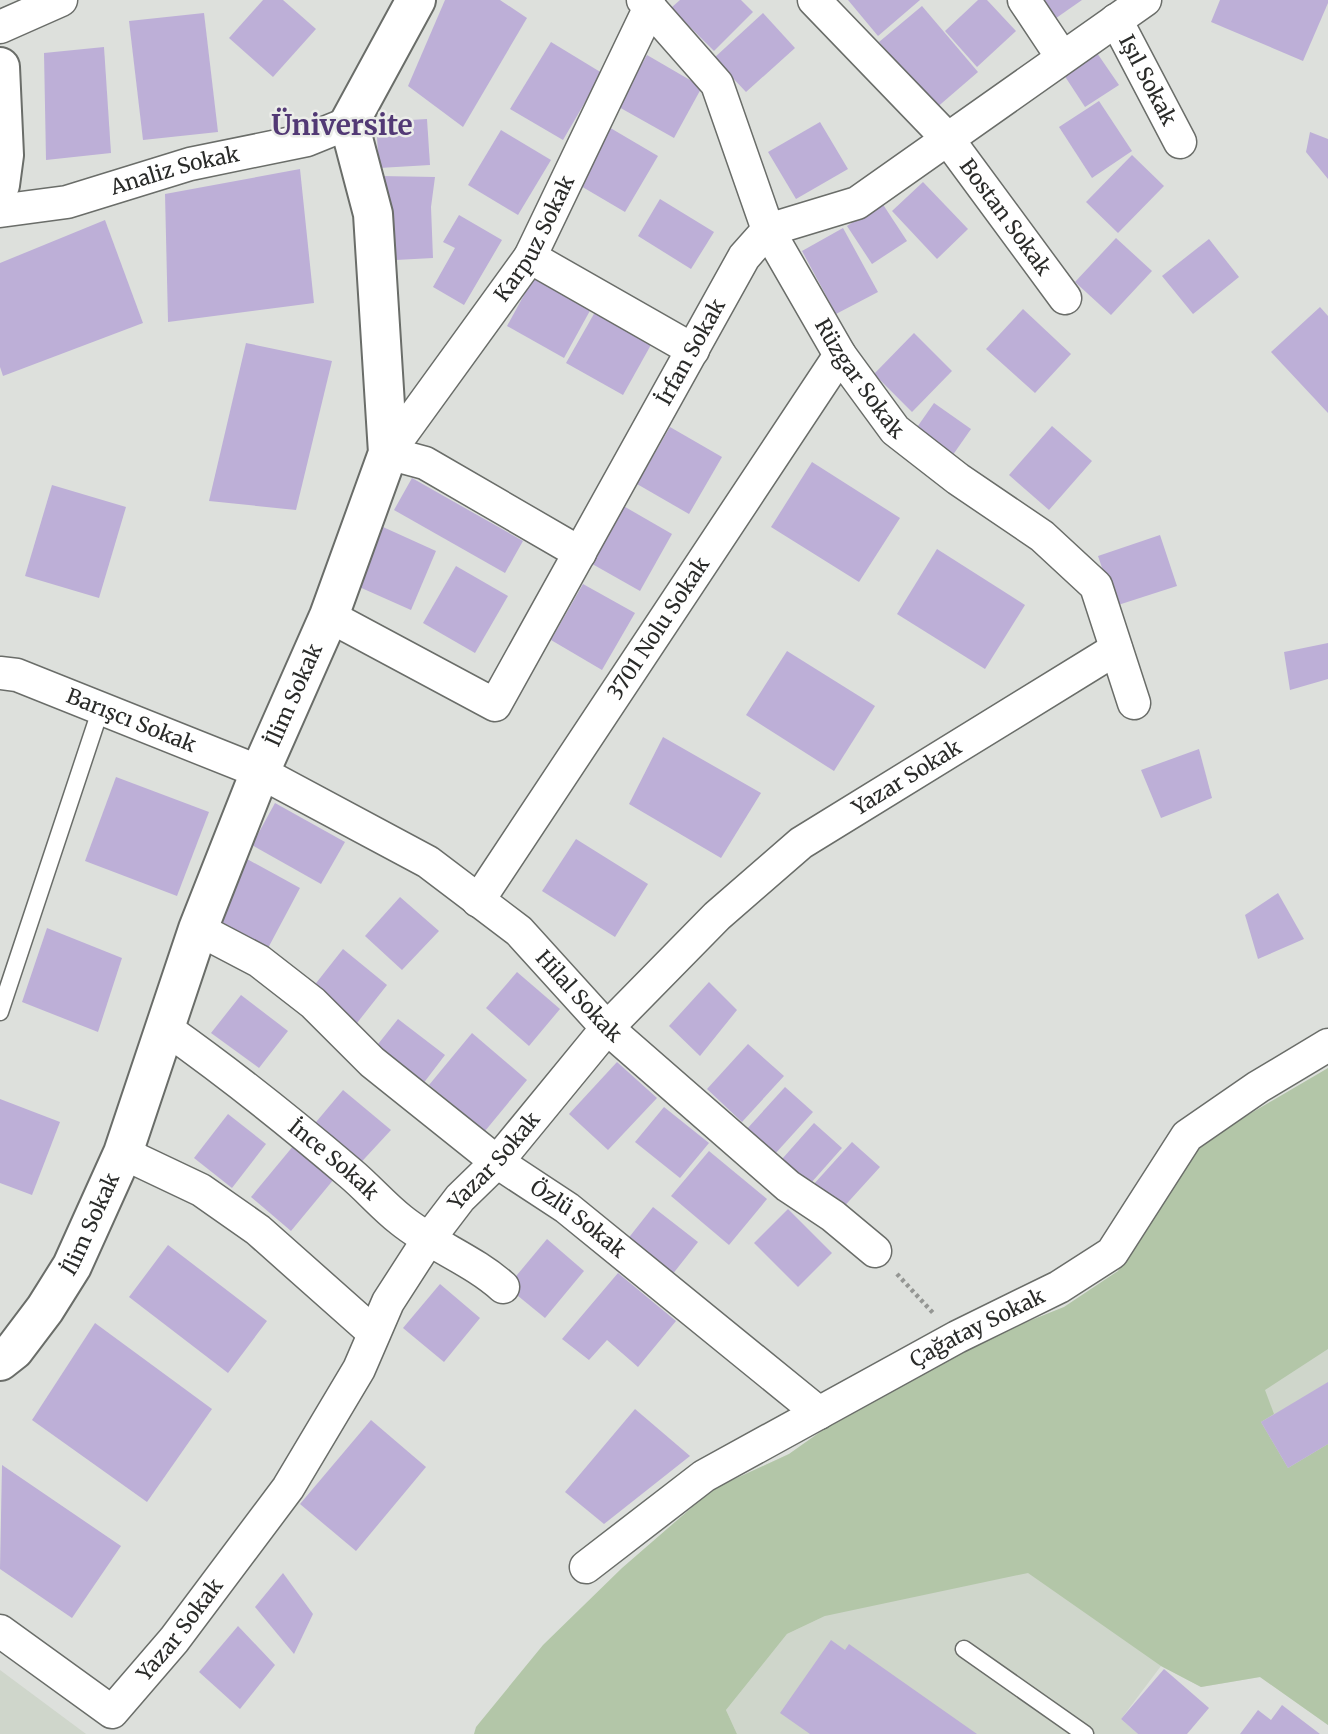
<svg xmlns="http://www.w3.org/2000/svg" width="1328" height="1734" font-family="Merriweather,serif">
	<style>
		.built { fill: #cfd6cb }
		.green { fill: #b3c6a8 }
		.building { fill: #bdafd7 }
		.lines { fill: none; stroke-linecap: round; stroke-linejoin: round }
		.lane-casing { stroke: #6a6d69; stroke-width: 19 }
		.street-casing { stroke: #6a6d69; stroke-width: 35 }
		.secondary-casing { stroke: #6a6d69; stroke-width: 42 }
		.path { stroke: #949693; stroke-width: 4.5; stroke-dasharray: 3.5 3.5; stroke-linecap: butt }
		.lane { stroke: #fff; stroke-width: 16 }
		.street { stroke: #fff; stroke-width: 32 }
		.secondary { stroke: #fff; stroke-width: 38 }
		.labels { text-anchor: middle; stroke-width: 5; stroke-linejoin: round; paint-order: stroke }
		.street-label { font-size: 21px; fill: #2a2b29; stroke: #ebede9 }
		.district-label { font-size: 28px; font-weight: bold; fill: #523975; stroke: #ebede9 }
	</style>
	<rect width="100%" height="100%" fill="#dde0dc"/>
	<g class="built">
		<path d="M 1328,1068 L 1328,1725 L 1260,1677 L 1201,1687 L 1161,1666 L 1121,1719 L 1138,1734 L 737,1734 L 726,1710 L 787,1634 L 825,1616 L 713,1489 L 789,1454 L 823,1430 L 997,1334 L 1064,1307 L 1118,1271 L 1160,1201 Z"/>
		<path d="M 0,1670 L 86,1734 L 0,1734 Z"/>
	</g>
	<path class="green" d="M 1328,1068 L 1328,1349 L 1265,1390 L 1274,1414 L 1261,1422 L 1288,1468 L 1328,1444 L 1328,1725 L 1260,1677 L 1201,1687 L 1161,1666 L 1028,1573 L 825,1616 L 787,1634 L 726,1710 L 737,1734 L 474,1734 L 476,1727 L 543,1645 L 622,1568 L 713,1489 L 789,1454 L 823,1430 L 997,1334 L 1064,1307 L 1118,1271 L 1195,1146 Z"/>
	<g class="building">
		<path d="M 263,0 L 283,0 L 316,29 L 273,77 L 229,38 Z"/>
		<path d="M 445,0 L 500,0 L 527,18 L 463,127 L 408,86 Z"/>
		<path d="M 680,0 L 741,0 L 753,12 L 714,51 L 671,8 Z"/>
		<path d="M 848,0 L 920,0 L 878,36 Z"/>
		<path d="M 978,0 L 987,0 L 1016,31 L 977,67 L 945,31 Z"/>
		<path d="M 1033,0 L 1082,0 L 1049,23 Z"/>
		<path d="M 1220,0 L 1328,0 L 1328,3 L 1303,61 L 1211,22 Z"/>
		<path d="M 922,6 L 978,72 L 935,109 L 879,42 Z"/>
		<path d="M 204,13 L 218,132 L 143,140 L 129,21 Z"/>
		<path d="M 763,13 L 795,48 L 746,92 L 714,58 Z"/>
		<path d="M 551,42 L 602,73 L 563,140 L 510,109 Z"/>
		<path d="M 104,47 L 111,153 L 46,160 L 44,53 Z"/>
		<path d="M 1097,53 L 1119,85 L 1085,107 L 1064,75 Z"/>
		<path d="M 647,55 L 702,87 L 674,138 L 617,106 Z"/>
		<path d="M 1099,101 L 1132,151 L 1092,178 L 1059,127 Z"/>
		<path d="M 427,119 L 430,165 L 379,168 L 376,122 Z"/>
		<path d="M 820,122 L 848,169 L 796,199 L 768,152 Z"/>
		<path d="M 607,126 L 658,156 L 625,212 L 574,182 Z"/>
		<path d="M 501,130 L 551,160 L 518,215 L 468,185 Z"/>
		<path d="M 1310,132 L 1328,139 L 1328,179 L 1306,152 Z"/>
		<path d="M 1132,155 L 1164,186 L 1118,233 L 1086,202 Z"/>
		<path d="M 300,169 L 314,303 L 168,322 L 165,194 Z"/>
		<path d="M 380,176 L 435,177 L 431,207 L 433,258 L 377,261 Z"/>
		<path d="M 923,182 L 968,229 L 937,259 L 892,211 Z"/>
		<path d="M 660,199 L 714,232 L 691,269 L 638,236 Z"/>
		<path d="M 882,203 L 907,241 L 872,264 L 847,226 Z"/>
		<path d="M 459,215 L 502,240 L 464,305 L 433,287 L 455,248 L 443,242 Z"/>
		<path d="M 105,220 L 143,323 L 3,376 L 0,367 L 0,263 Z"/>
		<path d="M 843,228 L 878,292 L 836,314 L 802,251 Z"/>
		<path d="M 1116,238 L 1152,271 L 1111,315 L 1075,282 Z"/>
		<path d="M 1209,239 L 1239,277 L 1193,314 L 1162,276 Z"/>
		<path d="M 535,275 L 592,307 L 564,358 L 507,326 Z"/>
		<path d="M 1320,307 L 1328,316 L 1328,413 L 1271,352 Z"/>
		<path d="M 1023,309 L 1071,354 L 1035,393 L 986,349 Z"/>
		<path d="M 595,312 L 652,343 L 623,395 L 566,363 Z"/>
		<path d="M 914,333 L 952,371 L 912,412 L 874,374 Z"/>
		<path d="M 246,343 L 332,361 L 296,510 L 209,501 Z"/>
		<path d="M 934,403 L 971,429 L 950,459 L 913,433 Z"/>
		<path d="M 1052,426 L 1092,461 L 1049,510 L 1009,475 Z"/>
		<path d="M 670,427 L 722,457 L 689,514 L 637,484 Z"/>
		<path d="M 812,462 L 900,518 L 859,582 L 771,527 Z"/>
		<path d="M 412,478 L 523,541 L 505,573 L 394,510 Z"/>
		<path d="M 52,485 L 126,507 L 99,598 L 25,576 Z"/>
		<path d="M 620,504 L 672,534 L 640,591 L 587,561 Z"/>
		<path d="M 383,527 L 436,551 L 411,610 L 357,586 Z"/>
		<path d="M 1160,535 L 1177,586 L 1115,606 L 1098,556 Z"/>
		<path d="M 937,549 L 1025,605 L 985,669 L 897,614 Z"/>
		<path d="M 456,566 L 508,596 L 475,653 L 423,623 Z"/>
		<path d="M 583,584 L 635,613 L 602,670 L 551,640 Z"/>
		<path d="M 1328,643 L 1328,679 L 1290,690 L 1284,652 Z"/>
		<path d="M 787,651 L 875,706 L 834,771 L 746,715 Z"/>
		<path d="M 663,737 L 761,793 L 721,858 L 629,804 Z"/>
		<path d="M 1199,749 L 1212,798 L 1161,818 L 1141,770 Z"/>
		<path d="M 116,777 L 209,812 L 177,896 L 85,861 Z"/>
		<path d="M 275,803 L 345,842 L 321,884 L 252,845 Z"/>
		<path d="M 576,839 L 648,884 L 615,937 L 542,891 Z"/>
		<path d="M 247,859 L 300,888 L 267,950 L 214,922 Z"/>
		<path d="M 1278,893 L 1304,939 L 1258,959 L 1245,915 Z"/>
		<path d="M 400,897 L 439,931 L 402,970 L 365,936 Z"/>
		<path d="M 47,928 L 122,958 L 98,1032 L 22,1002 Z"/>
		<path d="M 343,949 L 387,985 L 357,1023 L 313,987 Z"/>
		<path d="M 517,972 L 560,1009 L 529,1046 L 486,1008 Z"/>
		<path d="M 709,982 L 737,1010 L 700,1056 L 669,1026 Z"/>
		<path d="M 241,995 L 288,1031 L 259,1068 L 211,1033 Z"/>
		<path d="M 398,1019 L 445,1055 L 416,1093 L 367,1058 Z"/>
		<path d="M 472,1033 L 527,1080 L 485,1131 L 429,1085 Z"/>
		<path d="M 748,1044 L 784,1076 L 742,1122 L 707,1089 Z"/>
		<path d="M 617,1062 L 657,1098 L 608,1150 L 569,1114 Z"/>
		<path d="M 785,1087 L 813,1112 L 774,1155 L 746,1130 Z"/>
		<path d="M 343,1090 L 391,1130 L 354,1170 L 306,1134 Z"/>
		<path d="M 0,1099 L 60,1122 L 32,1195 L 0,1183 Z"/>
		<path d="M 664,1107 L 709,1143 L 680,1178 L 635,1142 Z"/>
		<path d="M 228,1114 L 266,1144 L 232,1188 L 194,1158 Z"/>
		<path d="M 814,1123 L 842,1148 L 803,1192 L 775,1167 Z"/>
		<path d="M 852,1142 L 880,1167 L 840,1211 L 813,1185 Z"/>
		<path d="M 294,1145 L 334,1179 L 291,1231 L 251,1197 Z"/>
		<path d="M 709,1151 L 767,1199 L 729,1245 L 671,1196 Z"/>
		<path d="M 653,1207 L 698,1242 L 668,1280 L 623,1245 Z"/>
		<path d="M 788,1209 L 832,1253 L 798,1287 L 754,1243 Z"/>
		<path d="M 547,1239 L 584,1271 L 545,1318 L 507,1287 Z"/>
		<path d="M 168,1245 L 267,1321 L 228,1373 L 129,1297 Z"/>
		<path d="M 618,1273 L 676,1321 L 638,1367 L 607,1340 L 589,1360 L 562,1339 Z"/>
		<path d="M 440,1284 L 480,1318 L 444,1362 L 403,1328 Z"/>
		<path d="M 95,1323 L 212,1409 L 147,1502 L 32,1420 Z"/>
		<path d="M 1328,1382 L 1328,1444 L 1288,1468 L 1261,1422 Z"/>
		<path d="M 635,1409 L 690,1456 L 604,1524 L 565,1492 Z"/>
		<path d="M 371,1420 L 426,1467 L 356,1551 L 300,1504 Z"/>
		<path d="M 2,1465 L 121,1546 L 72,1618 L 0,1569 Z"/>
		<path d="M 283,1573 L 313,1614 L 294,1654 L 255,1607 Z"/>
		<path d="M 238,1626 L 275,1665 L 240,1709 L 199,1672 Z"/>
		<path d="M 831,1640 L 845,1650 L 849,1644 L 977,1734 L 810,1734 L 780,1713 Z"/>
		<path d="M 1164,1669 L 1209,1708 L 1187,1734 L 1138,1734 L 1121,1719 Z"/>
		<path d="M 1282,1705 L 1320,1734 L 1240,1734 L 1258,1710 L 1271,1720 Z"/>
	</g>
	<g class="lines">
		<defs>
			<g id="lane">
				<path d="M 0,1012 L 101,708"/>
				<path d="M 964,1649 L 1085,1734"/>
			</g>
			<g id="street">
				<path id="s1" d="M 643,0 L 717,84 L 768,230 L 840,355 L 895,430 L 958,479 L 1042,536 L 1096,586 L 1134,703"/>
				<path id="s2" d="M 814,0 L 947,138 L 1065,298"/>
				<path d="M 1024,0 L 1062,57"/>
				<path id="s3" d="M 1116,20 L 1180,142"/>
				<path d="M 0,27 L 61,0"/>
				<path id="s4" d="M 0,211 L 67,202 L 190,164 L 307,140 L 349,123"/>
				<path d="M 530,257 L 693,350"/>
				<path id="s5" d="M 580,553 L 425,463 L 388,453 L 530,257 L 650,7"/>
				<path id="s6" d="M 329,616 L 495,705 L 744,257 L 768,230 L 857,203 L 1145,0"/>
				<path id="s7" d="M 0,673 L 17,675 L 260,772 L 428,862 L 519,931 L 607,1028 L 788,1186 L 833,1216 L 875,1251"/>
				<path id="s8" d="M 478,901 L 840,355"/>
				<path id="s9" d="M 198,929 L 259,961 L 313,1003 L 372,1062 L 497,1162 L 567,1208 L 819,1413"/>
				<path id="s10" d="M 165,1028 C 229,1073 290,1122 350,1173 C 368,1188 383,1206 401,1220 C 433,1246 473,1260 503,1287"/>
				<path d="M 123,1153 L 201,1190 L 258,1230 L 374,1333"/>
				<path id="s11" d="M 586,1567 L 704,1476 L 957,1337 L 1059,1287 L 1112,1253 L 1187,1136 L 1258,1087 L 1328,1045"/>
				<path id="s12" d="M 0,1631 L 112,1712 L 174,1640 L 288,1488 L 359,1369 L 388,1302 L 428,1240 L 460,1198 L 497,1162 L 607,1028 L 717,916 L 801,843 L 1116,649"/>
			</g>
			<g id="secondary">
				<path d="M 0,67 L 4,155 L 0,185"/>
				<path id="s13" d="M 0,1361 L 14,1350 L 45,1309 L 72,1266 L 123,1153 L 198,929 L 260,772 L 329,616 L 388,453 L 373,214 L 349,123 L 416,0"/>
			</g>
		</defs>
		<use href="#lane" class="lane-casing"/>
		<use href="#street" class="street-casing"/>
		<use href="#secondary" class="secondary-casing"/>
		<path class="path" d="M 897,1274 L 934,1314"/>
		<use href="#lane" class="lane"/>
		<use href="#street" class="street"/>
		<use href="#secondary" class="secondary"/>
	</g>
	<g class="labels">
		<g class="street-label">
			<text dy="7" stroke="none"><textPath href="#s3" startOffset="68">Işıl Sokak</textPath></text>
			<text dy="7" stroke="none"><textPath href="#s4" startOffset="180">Analiz Sokak</textPath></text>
			<text dy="7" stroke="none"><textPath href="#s2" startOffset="290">Bostan Sokak</textPath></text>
			<text dy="7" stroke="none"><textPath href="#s5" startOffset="478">Karpuz Sokak</textPath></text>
			<text dy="7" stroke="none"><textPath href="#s6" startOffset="592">İrfan Sokak</textPath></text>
			<text dy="7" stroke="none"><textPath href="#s1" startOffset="441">Rüzgar Sokak</textPath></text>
			<text dy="7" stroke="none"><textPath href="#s8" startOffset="327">3701 Nolu Sokak</textPath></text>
			<text dy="7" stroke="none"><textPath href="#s13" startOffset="733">İlim Sokak</textPath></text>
			<text dy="7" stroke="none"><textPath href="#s7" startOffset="140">Barışcı Sokak</textPath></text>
			<text dy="7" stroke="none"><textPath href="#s12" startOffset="1379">Yazar Sokak</textPath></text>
			<text dy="7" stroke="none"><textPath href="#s7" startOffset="672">Hilal Sokak</textPath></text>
			<text dy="7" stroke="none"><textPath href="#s10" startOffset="214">İnce Sokak</textPath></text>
			<text dy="7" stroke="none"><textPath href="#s12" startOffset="812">Yazar Sokak</textPath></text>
			<text dy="7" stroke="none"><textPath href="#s9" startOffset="480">Özlü Sokak</textPath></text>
			<text dy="7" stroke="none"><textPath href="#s13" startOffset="166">İlim Sokak</textPath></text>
			<text dy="7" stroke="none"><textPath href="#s11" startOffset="460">Çağatay Sokak</textPath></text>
			<text dy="7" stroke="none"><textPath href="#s12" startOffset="245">Yazar Sokak</textPath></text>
		</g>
		<g class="district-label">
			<text x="342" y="135">Üniversite</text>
		</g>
	</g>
</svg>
